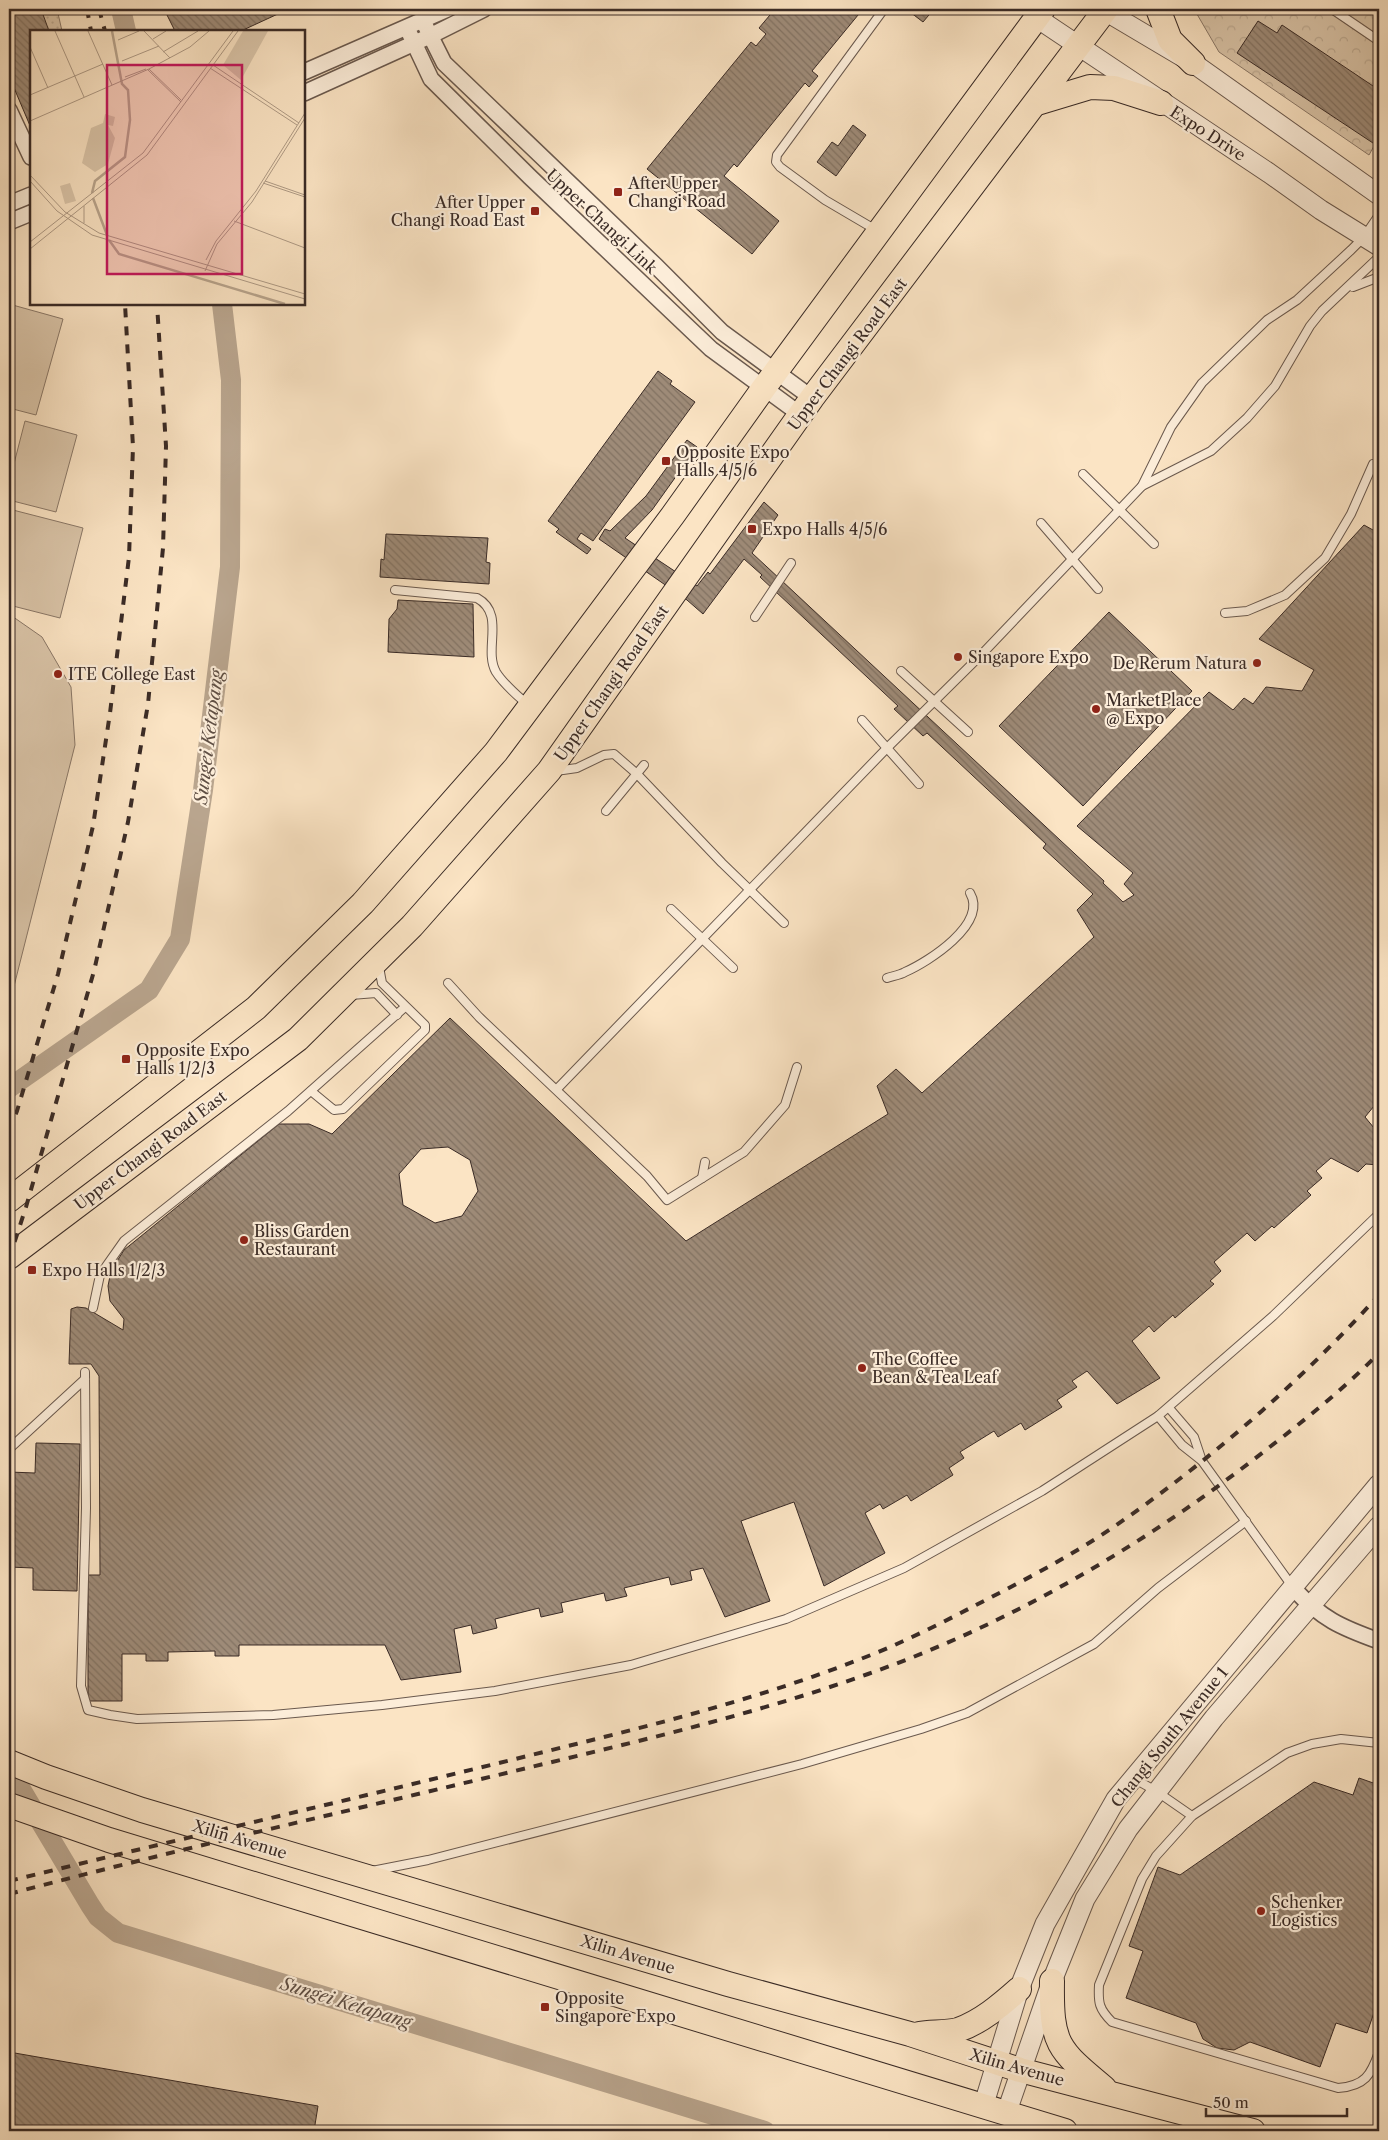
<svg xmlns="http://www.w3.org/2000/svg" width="1388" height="2140" font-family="'Libre Caslon Text',serif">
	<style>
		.green { fill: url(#green-dots); stroke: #8a7868 }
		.forest { fill: url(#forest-crowns); stroke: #8a7868 }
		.pitch { fill: #dac5a9; stroke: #8a7868 }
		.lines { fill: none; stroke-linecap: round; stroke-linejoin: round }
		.canal { stroke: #b9a58e; stroke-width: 20 }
		.building { fill: url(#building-back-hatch); stroke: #3a2b26; fill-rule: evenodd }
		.service-casing { stroke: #6a594e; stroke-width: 10 }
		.minor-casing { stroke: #6a594e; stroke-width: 18 }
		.tertiary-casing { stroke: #6a594e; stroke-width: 21 }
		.primary-casing { stroke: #3a2b26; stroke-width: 26 }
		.service { stroke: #fcedd9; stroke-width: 8 }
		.minor { stroke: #fcedd9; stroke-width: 15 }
		.tertiary { stroke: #fcedd9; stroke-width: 19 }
		.primary { stroke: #fbe4c4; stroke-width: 24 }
		.rail { stroke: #3a2b26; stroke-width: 4; stroke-dasharray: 9 9; stroke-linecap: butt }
		.poi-dot { fill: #8f2418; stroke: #fcedd9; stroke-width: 2 }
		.labels { text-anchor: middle; stroke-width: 4.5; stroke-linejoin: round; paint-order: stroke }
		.street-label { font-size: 16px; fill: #3a2b26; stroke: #fcedd9 }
		.poi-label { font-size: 16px; fill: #3a2b26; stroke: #fcedd9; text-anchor: start }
		.water-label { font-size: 18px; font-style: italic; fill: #605045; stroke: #fcedd9 }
		.inset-river { fill: none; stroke: #b9a58e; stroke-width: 2.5 }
		.inset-road { fill: none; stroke: #ae9a85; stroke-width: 1 }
		.view { fill: #c2185b; fill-opacity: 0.15; stroke: #c2185b; stroke-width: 2.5 }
		.inset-edge { fill: none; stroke: #3a2b26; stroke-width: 2.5 }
	</style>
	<defs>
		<pattern id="green-dots" width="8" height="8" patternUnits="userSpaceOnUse" patternTransform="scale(1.25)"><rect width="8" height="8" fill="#dac5a9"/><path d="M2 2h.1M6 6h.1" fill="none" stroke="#bca991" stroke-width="1.8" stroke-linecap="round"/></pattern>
		<pattern id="forest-crowns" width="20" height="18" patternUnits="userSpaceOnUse" patternTransform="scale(1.25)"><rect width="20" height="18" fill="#dac5a9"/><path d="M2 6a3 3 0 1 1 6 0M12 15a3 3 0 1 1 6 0" fill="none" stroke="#bca991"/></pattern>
		<pattern id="building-back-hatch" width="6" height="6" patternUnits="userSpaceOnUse" patternTransform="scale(1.25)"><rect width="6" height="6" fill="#9e8b78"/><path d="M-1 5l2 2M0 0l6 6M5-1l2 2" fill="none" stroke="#827262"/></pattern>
	</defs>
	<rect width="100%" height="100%" fill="#fbe4c4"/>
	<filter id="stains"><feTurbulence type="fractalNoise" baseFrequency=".004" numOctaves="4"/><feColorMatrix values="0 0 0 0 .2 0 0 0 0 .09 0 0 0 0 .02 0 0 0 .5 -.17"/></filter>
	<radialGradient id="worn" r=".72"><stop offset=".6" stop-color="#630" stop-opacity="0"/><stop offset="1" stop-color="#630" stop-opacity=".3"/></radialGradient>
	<path class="green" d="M 9,9 L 57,9 L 62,31 L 31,31 L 31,100 L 9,50 Z"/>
	<path class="forest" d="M 1194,9 L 1379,9 L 1379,137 L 1369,155 L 1219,52 Z"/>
	<g class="pitch">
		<path d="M 9,304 L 63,319 L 36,415 L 9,408 Z"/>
		<path d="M 25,421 L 77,435 L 56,512 L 9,500 L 9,483 Z"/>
		<path d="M 9,509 L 83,528 L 60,618 L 9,605 Z"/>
		<path d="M 9,614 L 42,637 L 71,687 L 75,745 L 9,1006 Z"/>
	</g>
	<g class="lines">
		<g class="canal">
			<path d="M 121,9 L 126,31"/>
			<path d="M 9,1088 L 149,990 L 180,939 L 203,790 L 230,567 L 231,380 L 222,304"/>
			<path d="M 9,1769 L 90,1905 L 98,1917 L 118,1933 L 765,2131"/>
		</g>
	</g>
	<g class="building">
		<path d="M 9,9 L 41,9 L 49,31 L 31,31 L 31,128 L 9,76 Z"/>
		<path d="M 164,9 L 278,9 L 280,13 L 241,31 L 175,31 Z"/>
		<path d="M 775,9 L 863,9 L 812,71 L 818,76 L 809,87 L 805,83 L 737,167 L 734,164 L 724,176 L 779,221 L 752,254 L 647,169 L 751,42 L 756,46 L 766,34 L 759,28 Z"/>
		<path d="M 906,9 L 934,9 L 923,22 Z"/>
		<path d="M 1258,21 L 1277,33 L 1282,25 L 1379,90 L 1379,147 L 1237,53 Z"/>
		<path d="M 853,125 L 866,135 L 836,176 L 817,162 L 832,142 L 838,146 Z"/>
		<path d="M 658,371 L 672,381 L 670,384 L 695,402 L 593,541 L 581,533 L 577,539 L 591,549 L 587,554 L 556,532 L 559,529 L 548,521 Z"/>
		<path d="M 687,440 L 697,447 L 652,510 L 625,538 L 697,586 L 708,572 L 710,574 L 764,502 L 778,515 L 752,553 L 1104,881 L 1103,883 L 1123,902 L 1134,895 L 1124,884 L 1133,873 L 1077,826 L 1209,692 L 1233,710 L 1244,698 L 1253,704 L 1266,687 L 1302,691 L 1314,670 L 1259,639 L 1364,525 L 1373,530 L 1379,522 L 1379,1100 L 1365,1117 L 1379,1134 L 1379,1165 L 1366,1164 L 1358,1172 L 1331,1158 L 1316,1171 L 1322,1178 L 1307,1191 L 1311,1195 L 1274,1228 L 1272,1226 L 1255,1241 L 1247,1233 L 1214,1262 L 1221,1271 L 1210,1281 L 1214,1284 L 1175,1318 L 1173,1315 L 1154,1332 L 1149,1326 L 1132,1341 L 1160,1378 L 1117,1404 L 1087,1371 L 1072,1381 L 1077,1387 L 1057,1400 L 1062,1407 L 1025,1430 L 1021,1423 L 998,1437 L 994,1431 L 960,1452 L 964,1458 L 949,1468 L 953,1475 L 911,1501 L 907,1495 L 883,1509 L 880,1504 L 865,1513 L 885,1553 L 824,1586 L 794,1502 L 741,1521 L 770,1601 L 725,1617 L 703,1568 L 690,1571 L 692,1580 L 671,1585 L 669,1577 L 624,1588 L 627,1596 L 606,1601 L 604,1593 L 561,1603 L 563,1612 L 541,1617 L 539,1608 L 495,1619 L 497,1628 L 473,1634 L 471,1625 L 454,1629 L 461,1672 L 401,1680 L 385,1645 L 239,1645 L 239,1656 L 215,1656 L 215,1651 L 168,1652 L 168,1661 L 146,1661 L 146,1654 L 122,1654 L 122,1701 L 88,1701 L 88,1575 L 100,1575 L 99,1376 L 91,1364 L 69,1364 L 71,1309 L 77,1307 L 86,1308 L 123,1330 L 124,1319 L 110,1301 L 108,1286 L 111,1271 L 124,1250 L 279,1124 L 309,1124 L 332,1134 L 450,1018 L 686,1241 L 888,1114 L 877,1086 L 896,1069 L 922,1093 L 1094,937 L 1077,910 L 1093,894 L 1043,848 L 1046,844 L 927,733 L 923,736 L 894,709 L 898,706 L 760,577 L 762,575 L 744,559 L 703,614 L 687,600 L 599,539 L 605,529 L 610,531 L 646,496 ZM 448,1147 L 470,1160 L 478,1191 L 462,1216 L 435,1223 L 403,1205 L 399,1174 L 421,1149 Z"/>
		<path d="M 386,534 L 488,538 L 486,562 L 490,563 L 489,584 L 380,577 L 381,559 L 384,560 Z"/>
		<path d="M 398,600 L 473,604 L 474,657 L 388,652 L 389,619 L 397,609 Z"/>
		<path d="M 1109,612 L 1192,691 L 1083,806 L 999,726 Z"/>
		<path d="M 36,1443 L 80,1444 L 77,1591 L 33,1590 L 33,1568 L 9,1567 L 9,1472 L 35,1473 Z"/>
		<path d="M 1359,1778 L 1379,1785 L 1379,1998 L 1367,2033 L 1336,2023 L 1320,2067 L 1250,2042 L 1234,2050 L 1217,2048 L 1203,2039 L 1196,2023 L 1126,1998 L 1143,1951 L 1129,1946 L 1158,1867 L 1180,1875 L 1314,1782 L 1353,1795 Z"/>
		<path d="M 9,2052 L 318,2106 L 314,2131 L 9,2131 Z"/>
	</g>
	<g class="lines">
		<defs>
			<g id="service">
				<path d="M 1332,9 L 1379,41"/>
				<path d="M 876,230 L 825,200 L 780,167 L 776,162 L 777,155 L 884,9"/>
				<path d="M 1353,287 L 1379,277"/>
				<path d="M 1083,474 L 1154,544"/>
				<path d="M 1142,486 L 1171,427 L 1202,383 L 1267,320 L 1297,300 L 1351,250 L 1364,237 L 1379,215"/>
				<path d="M 1041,523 L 1098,589"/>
				<path d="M 395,590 L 477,598 C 506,614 483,649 496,672 C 504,685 518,696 529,706"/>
				<path d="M 1225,613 L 1247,611 L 1285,595 L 1325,558 L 1351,514 L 1373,464"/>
				<path d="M 755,617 L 791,563"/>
				<path d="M 901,671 L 968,732"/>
				<path d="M 862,720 L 919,784"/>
				<path d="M 556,771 L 577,768 L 604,755 L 614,754 L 637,774 L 722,863 L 784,923"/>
				<path d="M 606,811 L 644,765"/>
				<path d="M 671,909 L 733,968"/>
				<path d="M 887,978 C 893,976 900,975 905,972 C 928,962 988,924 970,893"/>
				<path d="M 448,983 L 479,1017 L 647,1176 L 667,1200 L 744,1152 L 785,1105 L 797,1067"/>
				<path d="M 351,995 L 376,993 L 397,1015"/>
				<path d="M 557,1089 L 887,748 L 982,654 L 1142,486 L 1211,451 L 1247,418 L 1275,386 L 1310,326 L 1322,311 L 1379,257"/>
				<path d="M 311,1091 L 334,1110 L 343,1109 L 425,1030 L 425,1025 L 382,983 L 379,967"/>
				<path d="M 702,1178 L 705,1162"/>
				<path d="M 93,1308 L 100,1275 L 124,1241 L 288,1111 L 405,1007"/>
				<path d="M 85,1372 L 86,1508 L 81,1686 L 88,1710 L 110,1715 L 137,1719 L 273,1715 L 382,1705 L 495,1691 L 631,1665 L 786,1619 L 904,1568 L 1042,1491 L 1158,1416 L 1273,1316 L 1379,1214"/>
				<path d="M 1169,1408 L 1194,1437 L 1202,1461 L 1292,1586"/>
				<path d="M 1158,1416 L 1182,1445 L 1201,1460"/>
				<path d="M 9,1449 L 85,1379"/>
				<path d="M 1379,1743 L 1341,1739 L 1312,1744 L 1287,1753 L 1192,1816 L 1156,1856 L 1142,1879 L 1099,1985 C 1098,2003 1099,2009 1112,2022 L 1338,2088 C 1365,2086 1371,2075 1379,2052"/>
				<path d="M 1133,1778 L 1156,1791 L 1192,1816"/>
				<path d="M 372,1871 L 428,1860 L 802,1764 L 921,1729 L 967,1713 L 1094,1644 L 1158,1588 L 1246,1521"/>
			</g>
			<g id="minor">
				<path d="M 423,21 L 444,63 L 656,266 L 722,332 L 812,398"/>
				<path d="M 407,28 L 431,79 L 530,177 L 711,349 L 801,415"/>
				<path d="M 304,72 L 448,9"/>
				<path d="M 304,93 L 430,36 L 484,9"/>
				<path d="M 9,110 L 31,157"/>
				<path d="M 9,204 L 31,195"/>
				<path d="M 9,222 L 31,213"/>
				<path d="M 1293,1588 C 1322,1619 1340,1627 1379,1641"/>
			</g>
			<g id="tertiary">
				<path d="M 1102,9 L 1193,63 L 1379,195"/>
				<path d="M 1037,18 L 1269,173 L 1321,210 L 1379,246"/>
				<path d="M 983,2107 L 1019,1989 L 1045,1924 L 1116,1799 L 1379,1484"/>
				<path d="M 1006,2114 L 1052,1981 L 1085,1899 L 1128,1829 L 1214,1718 L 1379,1526"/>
			</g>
			<g id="primary">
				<path d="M 1158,9 L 1170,40 L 1193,63"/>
				<path d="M 1037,103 L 1090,87 L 1114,88 L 1161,103"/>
				<path d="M 9,1200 L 256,1008 L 363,903 L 496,752 L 673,515 L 763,389 L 1043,9"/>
				<path d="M 9,1257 L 298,1039 L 412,926 L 549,771 L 812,398 L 1106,9"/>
				<path d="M 9,1762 L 46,1777 L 142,1810 L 728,1984 L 910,2034 L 1020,2070 L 1253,2131"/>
				<path d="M 9,1805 L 109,1840 L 1065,2131"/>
				<path d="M 1052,1981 C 1051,2044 1057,2049 1104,2088"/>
				<path d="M 919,2034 C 931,2032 946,2033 958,2030 C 981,2022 1001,2005 1019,1989"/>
			</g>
		</defs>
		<use href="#service" class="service-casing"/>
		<use href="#minor" class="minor-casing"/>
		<use href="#tertiary" class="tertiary-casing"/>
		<use href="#primary" class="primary-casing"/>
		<use href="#service" class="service"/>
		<use href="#minor" class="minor"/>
		<use href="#tertiary" class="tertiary"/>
		<use href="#primary" class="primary"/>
		<g class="rail">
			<path d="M 87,9 L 91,31"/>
			<path d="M 99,9 L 105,31"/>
			<path d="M 9,1131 L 17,1111 L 58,974 L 93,826 L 110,713 L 129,557 L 133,447 L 125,304"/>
			<path d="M 9,1259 L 26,1207 L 94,971 L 128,822 L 148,704 L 163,548 L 166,446 L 157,304"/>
			<path d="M 9,1881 C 172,1841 336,1803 499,1763 C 620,1733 742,1705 858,1660 C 898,1645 938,1625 976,1605 C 1023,1581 1071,1556 1115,1526 C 1212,1459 1300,1382 1379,1295"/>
			<path d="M 9,1894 C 171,1851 335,1814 498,1775 C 622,1745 747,1717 868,1674 C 1007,1625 1137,1549 1253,1460 C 1297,1426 1341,1392 1379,1353"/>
		</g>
	</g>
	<g class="poi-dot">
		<rect x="613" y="187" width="10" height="10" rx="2.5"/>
		<rect x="530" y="206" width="10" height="10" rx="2.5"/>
		<rect x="661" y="456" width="10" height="10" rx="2.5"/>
		<rect x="747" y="524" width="10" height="10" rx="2.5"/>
		<circle cx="958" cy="657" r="5"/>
		<circle cx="1257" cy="663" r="5"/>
		<circle cx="58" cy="674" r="5"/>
		<circle cx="1096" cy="709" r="5"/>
		<rect x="121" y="1054" width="10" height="10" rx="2.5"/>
		<circle cx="244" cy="1240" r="5"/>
		<rect x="27" y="1265" width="10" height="10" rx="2.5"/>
		<circle cx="862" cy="1368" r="5"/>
		<circle cx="1261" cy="1911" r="5"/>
		<rect x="540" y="2002" width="10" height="10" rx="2.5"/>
	</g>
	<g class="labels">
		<g class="street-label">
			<text transform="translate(1208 133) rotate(33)" y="6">Expo Drive</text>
			<text transform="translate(602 221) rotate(43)" y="6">Upper Changi Link</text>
			<text transform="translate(847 354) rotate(-53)" y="6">Upper Changi Road East</text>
			<text transform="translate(611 683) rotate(-55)" y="6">Upper Changi Road East</text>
			<text transform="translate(150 1150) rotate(-37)" y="6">Upper Changi Road East</text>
			<text transform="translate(1169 1737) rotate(-51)" y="6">Changi South Avenue 1</text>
			<text transform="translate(240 1839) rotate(17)" y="6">Xilin Avenue</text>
			<text transform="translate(628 1954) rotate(17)" y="6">Xilin Avenue</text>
			<text transform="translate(1017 2067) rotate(16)" y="6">Xilin Avenue</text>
		</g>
		<g class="poi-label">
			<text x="628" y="189">After Upper<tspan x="628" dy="18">Changi Road</tspan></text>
			<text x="525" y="208" text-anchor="end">After Upper<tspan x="525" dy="18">Changi Road East</tspan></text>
			<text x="676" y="458">Opposite Expo<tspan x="676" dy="18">Halls 4/5/6</tspan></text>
			<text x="762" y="535">Expo Halls 4/5/6</text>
			<text x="968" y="663">Singapore Expo</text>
			<text x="1247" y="669" text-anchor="end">De Rerum Natura</text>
			<text x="68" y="680">ITE College East</text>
			<text x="1106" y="706">MarketPlace<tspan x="1106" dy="18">@ Expo</tspan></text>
			<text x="136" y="1056">Opposite Expo<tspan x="136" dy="18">Halls 1/2/3</tspan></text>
			<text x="254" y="1237">Bliss Garden<tspan x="254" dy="18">Restaurant</tspan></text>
			<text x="42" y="1276">Expo Halls 1/2/3</text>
			<text x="872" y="1365">The Coffee<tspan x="872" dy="18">Bean &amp; Tea Leaf</tspan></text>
			<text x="1271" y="1908">Schenker<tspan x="1271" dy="18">Logistics</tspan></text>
			<text x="555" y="2004">Opposite<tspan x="555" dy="18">Singapore Expo</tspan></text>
		</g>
		<g class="water-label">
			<text transform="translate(209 737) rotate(-83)" y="6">Sungei Ketapang</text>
			<text transform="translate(346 2003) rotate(17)" y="6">Sungei Ketapang</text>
		</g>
	</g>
	<g transform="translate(30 30)">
		<rect width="275" height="275" fill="#fbe4c4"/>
		<path d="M 40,153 L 46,171 L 35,174 L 30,156 Z" fill="#dac5a9"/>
		<path d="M 213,1 L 238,1 L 211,50 L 193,35 Z" fill="#dac5a9"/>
		<path d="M 75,84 L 85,87 L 83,96 L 78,95 L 85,108 L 78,134 L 65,142 L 52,133 L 61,98 L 73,93 Z" fill="#dac5a9"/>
		<path class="inset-river" d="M 62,163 L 65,151 L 95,127 L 100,90 L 98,60 L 92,54 L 82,1M 63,168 L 77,205M 79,210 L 89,224 L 255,274"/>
		<path class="inset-road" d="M 25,1 L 54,67M 58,1 L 82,55M 114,1 L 140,28M 123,9 L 136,1M 88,10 L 109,1M 0,17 L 18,58M 133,22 L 168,1M 92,31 L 129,16M 183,35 L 269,93M 180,38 L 267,95M 117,39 L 151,72M 119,39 L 151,70M 95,47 L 116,39M 0,65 L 73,34M 0,91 L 119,39 L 160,17 L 179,1M 0,145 L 35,182 L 69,203 L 275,264M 0,151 L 27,181 L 62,205 L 275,269M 235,151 L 275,165M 233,153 L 275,167M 204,191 L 275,218M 54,193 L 54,176M 0,212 L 113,123 L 203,1M 0,219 L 117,125 L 208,1M 176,230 L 186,211 L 226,161 L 275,83M 175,241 L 187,214 L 222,172 L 275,88"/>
		<path class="view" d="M 77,35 L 212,35 L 212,244 L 77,244 Z"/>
		<rect width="275" height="275" class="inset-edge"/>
	</g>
	<rect width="1388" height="2140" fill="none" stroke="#fbe4c4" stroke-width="30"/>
	<rect x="10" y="10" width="1368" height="2120" fill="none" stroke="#3a2b26" stroke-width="2.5"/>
	<rect x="15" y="15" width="1358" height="2110" fill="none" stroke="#3a2b26"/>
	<path d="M1206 2108v8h141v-8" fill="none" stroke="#3a2b26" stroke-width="2.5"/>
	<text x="1213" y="2108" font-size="15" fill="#3a2b26" stroke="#fcedd9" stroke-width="4" paint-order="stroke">50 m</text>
	<rect width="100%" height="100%" filter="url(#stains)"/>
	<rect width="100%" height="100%" fill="url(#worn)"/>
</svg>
